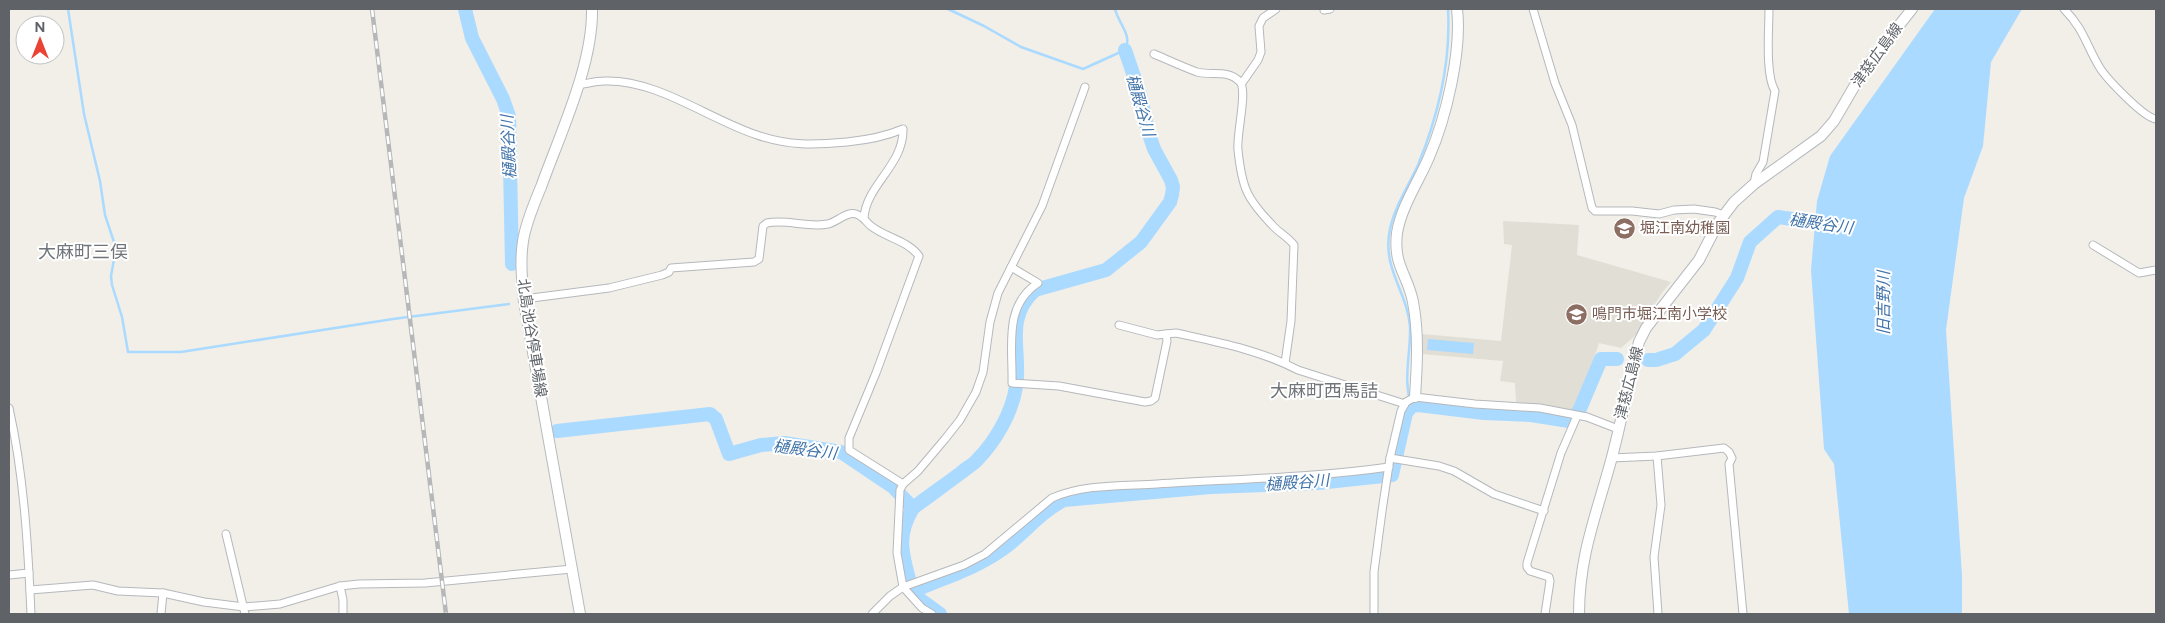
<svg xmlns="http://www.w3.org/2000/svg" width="2165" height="623" font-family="Figtree,'Noto Sans JP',sans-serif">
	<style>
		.education { fill: #e1ded6 }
		.water { fill: #aadaff }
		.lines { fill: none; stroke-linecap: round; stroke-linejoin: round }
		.stream { stroke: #aadaff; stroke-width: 2.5 }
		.river { stroke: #aadaff; stroke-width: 14 }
		.street-casing { stroke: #b5b8bc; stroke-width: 9 }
		.secondary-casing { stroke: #b6babf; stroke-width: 12 }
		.street { stroke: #fff; stroke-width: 7 }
		.secondary { stroke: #fff; stroke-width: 10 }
		.rail-casing { stroke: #b6b7b8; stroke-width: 4.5 }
		.rail { stroke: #fff; stroke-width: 2.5; stroke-dasharray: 8; stroke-linecap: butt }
		.labels { text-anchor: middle; stroke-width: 4; stroke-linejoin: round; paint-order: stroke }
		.street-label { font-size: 15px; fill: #5f6368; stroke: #fff }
		.education-label { font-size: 15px; fill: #785e54; stroke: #fff; text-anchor: start }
		.water-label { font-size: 16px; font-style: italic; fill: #4174aa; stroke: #fff }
		.quarter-label { font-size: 18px; fill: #70757a; stroke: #fff }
	</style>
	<rect width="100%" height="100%" fill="#f1efe8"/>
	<path class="education" d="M 1503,221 L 1579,225 L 1577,255 L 1671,282 L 1661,294 L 1637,334 L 1621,348 L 1599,343 L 1587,380 L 1573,410 L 1516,402 L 1515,383 L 1500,381 L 1503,361 L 1422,354 L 1422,334 L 1501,341 L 1512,245 L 1504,244 Z"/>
	<g class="water">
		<path d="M 1935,9 L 2022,9 L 1991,62 L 1983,146 L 1964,198 L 1946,330 L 1962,575 L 1962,614 L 1849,614 L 1834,464 L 1824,449 L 1811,270 L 1817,201 L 1830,156 Z"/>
		<path d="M 1428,339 L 1474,343 L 1473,354 L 1427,350 Z"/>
	</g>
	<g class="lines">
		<g class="stream">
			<path d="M 68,9 L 84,114 L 100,181 L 105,215 L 114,242 L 115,254 L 111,276 L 112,285 L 122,317 L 128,352 L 181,352 L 393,319 L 509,304"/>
			<path d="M 948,9 L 984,26 L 1021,47 L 1083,69 L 1125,50 C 1133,35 1118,23 1115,9"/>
			<path d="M 1412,406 C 1402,382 1411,353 1410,327 C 1408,294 1384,271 1389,235 C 1392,211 1408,187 1418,165 C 1438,116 1451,62 1448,9"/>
		</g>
		<g class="river">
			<path d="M 465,9 L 472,38 L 503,99 L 509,116 L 512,264"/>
			<path d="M 1648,360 L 1656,360 L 1675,354 L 1704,330 L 1737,278 L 1750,242 L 1778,217 L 1832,225"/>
			<path d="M 557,431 L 710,414 L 716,419 L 729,454 L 761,445 L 784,443 L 841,452 L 893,487 L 913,508 C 929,496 946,484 962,472 C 966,468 973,465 977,460 C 995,442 1012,413 1016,387 C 1022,352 1003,319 1035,290 L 1106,270 L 1141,242 L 1170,202 L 1172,195 L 1173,187 L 1171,180 L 1154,149 L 1148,131 L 1140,94 L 1125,50"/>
			<path d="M 913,508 C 894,540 904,557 912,591 C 945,578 978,568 1007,546 C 1026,531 1042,511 1064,500 L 1211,487 L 1318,483 L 1392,475 L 1406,413 L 1412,406 L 1418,405 L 1484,413 L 1531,415 L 1569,421 L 1579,411 L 1601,359 L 1617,359"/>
			<path d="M 912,591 L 922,601 L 940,614"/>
		</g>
		<defs>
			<g id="street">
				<path d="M 1324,9 L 1324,10 L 1330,9"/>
				<path d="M 1533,9 L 1555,83 L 1572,125 L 1592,208 L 1595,211 L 1632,211 L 1659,214 L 1674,210 L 1694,209 L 1715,212 L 1724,215"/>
				<path d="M 2064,9 C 2084,29 2086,45 2100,68 C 2107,79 2144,118 2156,119"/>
				<path d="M 1154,54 C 1168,60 1183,67 1197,72 C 1212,76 1228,69 1240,82 C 1248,91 1236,135 1238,150 C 1242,189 1247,199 1274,227 C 1281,234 1288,237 1294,245 L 1291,321 L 1285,363"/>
				<path d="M 1242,83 L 1258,60 L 1261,52 L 1259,26 L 1263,18 L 1276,9"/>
				<path d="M 578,85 C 586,84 595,81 604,81 C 657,79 708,119 757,135 C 789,146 814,145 847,142 C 867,140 884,137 903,129 C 904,165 866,185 864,218"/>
				<path d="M 1754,184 L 1756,174 L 1763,162 L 1775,91 C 1765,75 1769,29 1769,9"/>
				<path d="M 2093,245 L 2139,273 L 2156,270"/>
				<path d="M 1011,267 L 1038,283 C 1003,306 1013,347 1012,383 L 1059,386 L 1145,402 L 1151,401 L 1155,398 L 1167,341 L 1166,334 L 1157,335 L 1119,325"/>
				<path d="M 524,299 L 609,288 L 662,275 L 669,272 L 671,268 L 754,262 L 759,259 L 763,226 L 767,223 C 787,219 808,228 828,224 C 837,222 847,211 856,214 C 863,216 866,222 871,226 C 886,238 907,240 919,256 L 876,373 L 849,438 L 849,450 L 903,484"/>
				<path d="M 1166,334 L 1176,333 C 1217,342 1260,350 1298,370 L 1405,404"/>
				<path d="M 9,408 C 24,475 28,546 31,614"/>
				<path d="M 1657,456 L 1661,505 L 1654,557 L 1658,614"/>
				<path d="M 1390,458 L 1439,466 L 1454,471 L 1494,494 L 1544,511"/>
				<path d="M 1611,458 L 1657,456 L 1724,448 L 1729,452 L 1732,458 L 1729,464 L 1743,614"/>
				<path d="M 226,534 L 245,614"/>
				<path d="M 9,575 L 29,573"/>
				<path d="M 340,586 L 343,600 L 343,614"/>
				<path d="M 30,590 L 93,585 L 118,591 L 163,593 L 204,602 L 244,607 L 280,604 L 340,586 L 359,584 L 425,583 L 572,569"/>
				<path d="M 161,614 L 163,593"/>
				<path d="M 872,614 L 890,596 L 903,587 L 964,565 L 985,554 L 1052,498 C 1083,484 1123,486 1157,484 C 1234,479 1312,478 1389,467"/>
				<path d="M 932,614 L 922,608 L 903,587 L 897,553 L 900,490 L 903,484 L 918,471 L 945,439 L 960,420 L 976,392 L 983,372 L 990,322 L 998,293 L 1042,206 L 1085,87"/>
				<path d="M 1374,614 L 1374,572 L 1382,511 L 1390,458 L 1401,411 L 1406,402 L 1415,397 L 1475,404 L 1540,408 L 1587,417 L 1618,429"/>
				<path d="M 1545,614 L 1550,581 L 1549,577 L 1530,571 L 1527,567 L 1527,563 L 1561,453 L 1577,416"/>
			</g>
			<g id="secondary">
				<path d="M 1415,397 C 1417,365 1419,334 1413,302 C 1408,275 1393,266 1397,233 C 1401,207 1419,181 1429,157 C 1446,118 1462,51 1457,9"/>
				<path d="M 580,614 L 524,302 C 522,281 520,261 523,241 C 526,222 534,204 541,187 C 560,134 593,65 592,9"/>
				<path d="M 1579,614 C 1579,555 1597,513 1612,457 C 1622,419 1629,380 1639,342 L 1646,328 L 1699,260 L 1718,223 L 1734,202 L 1754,184 L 1821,136 L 1834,121 L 1865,68 L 1912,9"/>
			</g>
		</defs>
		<use href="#street" class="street-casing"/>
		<use href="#secondary" class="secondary-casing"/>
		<use href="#street" class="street"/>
		<use href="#secondary" class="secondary"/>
		<defs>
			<path id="rail" d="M 372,9 L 446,614"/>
		</defs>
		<use href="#rail" class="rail-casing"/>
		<use href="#rail" class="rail"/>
	</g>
	<defs>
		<symbol id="school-disc" viewBox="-11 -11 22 22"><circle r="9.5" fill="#8d6e63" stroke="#fff"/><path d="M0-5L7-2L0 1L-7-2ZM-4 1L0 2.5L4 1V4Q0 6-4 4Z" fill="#fff"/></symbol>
	</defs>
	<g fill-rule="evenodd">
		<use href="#school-disc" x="1612" y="216" width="25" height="25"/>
		<use href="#school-disc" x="1564" y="302" width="25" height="25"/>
	</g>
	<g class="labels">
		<g class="street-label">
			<text transform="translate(1877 55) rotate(-54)" y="5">津慈広島線</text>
			<text transform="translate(532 338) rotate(81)" y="5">北島池谷停車場線</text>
			<text transform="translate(1629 383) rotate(-76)" y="5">津慈広島線</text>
		</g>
		<g class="education-label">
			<text x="1640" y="233">堀江南幼稚園</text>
			<text x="1592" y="319">鳴門市堀江南小学校</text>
		</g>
		<g class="water-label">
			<text transform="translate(1141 105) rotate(74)" y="6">樋殿谷川</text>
			<text transform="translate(508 147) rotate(-93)" y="6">樋殿谷川</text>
			<text transform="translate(1821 223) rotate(8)" y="6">樋殿谷川</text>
			<text transform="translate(1883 303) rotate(-90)" y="6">旧吉野川</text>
			<text transform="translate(805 449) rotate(7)" y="6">樋殿谷川</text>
			<text transform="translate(1297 482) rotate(-4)" y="6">樋殿谷川</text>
		</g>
		<g class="quarter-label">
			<text x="83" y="258">大麻町三俣</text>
			<text x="1324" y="397">大麻町西馬詰</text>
		</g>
	</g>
	<rect width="2165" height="623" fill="none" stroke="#5f6368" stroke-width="20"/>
	<g transform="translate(40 40)"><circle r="24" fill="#ffffff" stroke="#bfc1c3"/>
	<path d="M0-4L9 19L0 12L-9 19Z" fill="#ea4335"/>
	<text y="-8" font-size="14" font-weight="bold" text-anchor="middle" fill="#5f6368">N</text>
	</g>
</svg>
